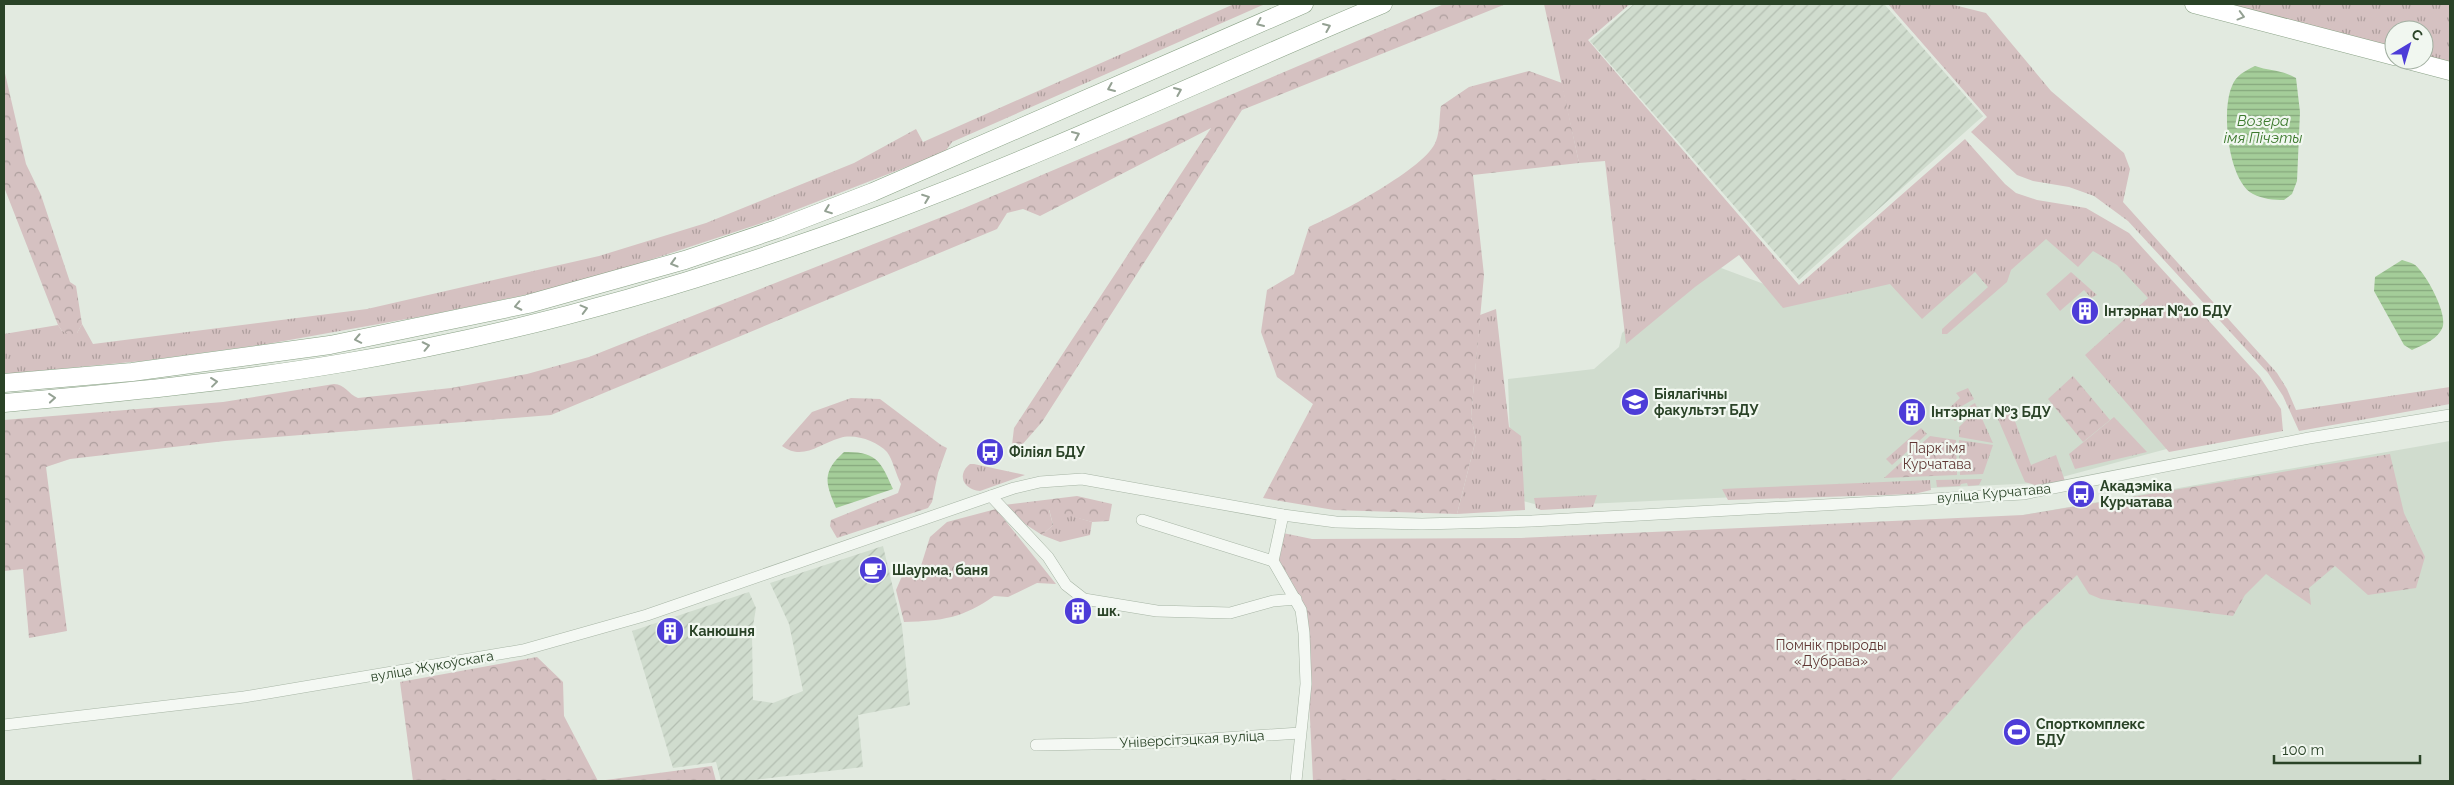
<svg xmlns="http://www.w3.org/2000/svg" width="2454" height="785" font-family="Raleway,sans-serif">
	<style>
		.built { fill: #d0dcce }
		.industrial { fill: url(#industrial-furrows) }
		.grass { fill: url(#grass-tufts) }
		.forest { fill: url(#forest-crowns) }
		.water { fill: url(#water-rules) }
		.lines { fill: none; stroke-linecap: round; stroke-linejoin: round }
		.minor-casing { stroke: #a7b5a5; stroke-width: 12 }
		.highway-casing { stroke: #8aa286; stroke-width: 19 }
		.minor { stroke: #f4f8f3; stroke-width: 11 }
		.highway { stroke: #fff; stroke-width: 18 }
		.oneway { stroke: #94a193 }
		.labels { text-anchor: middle; stroke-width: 4.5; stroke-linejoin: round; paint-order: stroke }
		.poi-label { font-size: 14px; font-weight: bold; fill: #2a4327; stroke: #f1f7f0; text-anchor: start }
		.park-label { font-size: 14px; fill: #603734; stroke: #f1f7f0 }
		.street-label { font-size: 14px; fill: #2a4327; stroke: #f1f7f0 }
		.water-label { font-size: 15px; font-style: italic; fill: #3d7a2e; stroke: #f1f7f0 }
	</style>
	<defs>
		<pattern id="industrial-furrows" width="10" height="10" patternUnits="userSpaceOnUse" patternTransform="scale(1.25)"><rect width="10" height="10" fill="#d0dcce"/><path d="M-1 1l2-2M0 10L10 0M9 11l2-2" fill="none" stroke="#b3beb1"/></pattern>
		<pattern id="grass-tufts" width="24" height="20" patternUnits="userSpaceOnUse" patternTransform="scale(1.25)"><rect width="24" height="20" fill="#d5c1c1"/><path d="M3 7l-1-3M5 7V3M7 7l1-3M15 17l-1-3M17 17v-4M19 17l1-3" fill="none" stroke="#ad9e9d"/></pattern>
		<pattern id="forest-crowns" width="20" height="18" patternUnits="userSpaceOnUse" patternTransform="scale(1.25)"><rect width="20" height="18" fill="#d5c1c1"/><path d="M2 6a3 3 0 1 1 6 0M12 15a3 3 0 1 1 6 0" fill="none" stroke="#ad9e9d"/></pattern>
		<pattern id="water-rules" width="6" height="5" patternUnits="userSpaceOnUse" patternTransform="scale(1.25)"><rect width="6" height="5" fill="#a4cd99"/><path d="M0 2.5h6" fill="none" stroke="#86a87d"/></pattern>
	</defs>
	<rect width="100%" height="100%" fill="#e2eae0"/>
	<g class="built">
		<path d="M 2047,221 L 2123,258 L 2163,297 L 2174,447 L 2040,483 L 1542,506 L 1512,498 L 1508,379 L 1594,369 L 1619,347 L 1622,333 L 1705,262 L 1804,299 Z"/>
		<path d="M 2450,441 L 2450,781 L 1889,781 L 2024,626 L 2066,584 L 2023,515 Z"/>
	</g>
	<g class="industrial">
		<path d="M 1634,4 L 1885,5 L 1983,116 L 1799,280 L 1590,41 Z"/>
		<path d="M 883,546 L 902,626 L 910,705 L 858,715 L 863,767 L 745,781 L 721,781 L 716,762 L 673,768 L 632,631 L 749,592 L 756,608 L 752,632 L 753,700 L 773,703 L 803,691 L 789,624 L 770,583 Z"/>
	</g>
	<g class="grass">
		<path d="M 1234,4 L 1265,4 L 952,142 L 945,152 L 762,223 L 577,284 L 429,315 L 267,344 L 142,361 L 4,374 L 4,334 L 58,325 L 62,331 L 77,333 L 82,324 L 93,344 L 367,309 L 599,256 L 706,223 L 854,163 L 916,129 L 923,142 Z"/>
		<path d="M 1544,4 L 1630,4 L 1588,40 L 1799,285 L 1965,139 L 2005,184 L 2016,193 L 2037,200 L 2086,208 L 2129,233 L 2260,377 L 2281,409 L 2283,431 L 2169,452 L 2085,355 L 2148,298 L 2117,265 L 2093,251 L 2078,267 L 2046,239 L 2011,270 L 2007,282 L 1947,334 L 1942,334 L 1942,329 L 1988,287 L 1975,272 L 1922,319 L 1890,284 L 1783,308 L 1739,255 L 1695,287 L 1626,344 L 1605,161 L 1579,163 Z"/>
		<path d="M 1888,4 L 1950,4 L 1986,13 L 2051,91 L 2124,153 L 2130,169 L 2123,202 L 2277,373 L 2287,389 L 2296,410 L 2450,387 L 2450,404 L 2299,431 L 2283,396 L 2268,373 L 2128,221 L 2094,196 L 2069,187 L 2033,181 L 2017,175 L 1971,132 L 1987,117 Z"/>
		<path d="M 2216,4 L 2450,4 L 2450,65 L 2424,58 L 2424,30 L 2394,30 L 2394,50 Z"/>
		<path d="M 2071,272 L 2097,295 L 2091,298 L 2084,290 L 2060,311 L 2046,294 Z"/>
		<path d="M 1496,309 L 1509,427 L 1521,436 L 1525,510 L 1457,514 L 1476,439 L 1471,417 L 1480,315 Z"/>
		<path d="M 1968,388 L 1974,399 L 1948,414 L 1946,411 L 1960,398 L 1956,393 Z"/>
		<path d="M 1975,403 L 1992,441 L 1993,443 L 1959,437 L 1959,427 L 1970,416 L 1965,412 L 1955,421 L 1951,417 Z"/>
		<path d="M 2012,413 L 2031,465 L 2056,455 L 2065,481 L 2038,486 L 2025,482 L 1998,419 Z"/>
		<path d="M 2114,417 L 2147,452 L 2075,469 L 2069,454 Z"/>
		<path d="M 1921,428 L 1927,434 L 1892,465 L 1886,459 Z"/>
		<path d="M 1959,440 L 1993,445 L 1983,474 L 1960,475 Z"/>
		<path d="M 970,464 L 974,464 L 1025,475 L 980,491 C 964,490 956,475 970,464 Z"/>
		<path d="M 1982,479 L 1979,485 L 1968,486 L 1967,483 L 1961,484 L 1960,486 L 1937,487 L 1936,480 Z"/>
		<path d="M 1930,480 L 1931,490 L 1914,494 L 1728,500 L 1722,489 Z"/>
		<path d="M 1597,495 L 1593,507 L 1541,510 L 1536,508 L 1534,498 Z"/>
		<path d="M 1049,509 L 1092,522 L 1090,535 L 1060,542 L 1042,535 L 1053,525 Z"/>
	</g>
	<g class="forest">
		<path d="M 1444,4 L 1506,4 L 1242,110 L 1042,422 L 1021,446 L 1012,445 L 1014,428 L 1211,128 L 1040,216 L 1023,209 L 1007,213 L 997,229 L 551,415 L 225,441 L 70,459 L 46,467 L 67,631 L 29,638 L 23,569 L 4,571 L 4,420 L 223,402 L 334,384 C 345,384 348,394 358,398 L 451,388 L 527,374 L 589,357 L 962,209 Z"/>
		<path d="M 4,69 L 26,164 L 41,195 L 70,282 L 76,286 L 82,324 L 77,333 L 70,335 L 62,331 L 58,325 L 4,187 Z"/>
		<path d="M 1529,71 L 1562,83 L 1579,163 L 1473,175 L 1484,275 L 1471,417 L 1476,439 L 1457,514 L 1334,510 L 1263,498 L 1313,404 L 1277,377 L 1261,332 L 1267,290 L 1294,274 L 1309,227 C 1336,215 1427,168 1436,141 C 1440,131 1439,117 1441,106 L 1469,87 Z"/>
		<path d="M 2073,376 L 2110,420 L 2083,442 L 2048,399 Z"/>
		<path d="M 851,398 L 880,399 L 941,445 L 947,448 L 938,473 L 932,502 L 928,508 L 837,538 L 830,526 L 831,520 L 898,493 L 901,484 C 896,475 893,460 887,452 C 877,441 854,433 840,438 C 819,444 803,461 782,446 L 812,412 Z"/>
		<path d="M 1930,436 L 1956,440 L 1957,475 L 1884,478 Z"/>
		<path d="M 2390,454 L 2404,513 L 2425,557 L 2416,588 L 2368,595 L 2335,566 L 2309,588 L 2311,605 L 2266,574 L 2245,595 L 2233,616 L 2101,599 L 2089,594 L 2077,575 L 2024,626 L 1890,781 L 1313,781 L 1305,614 L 1276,561 L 1283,533 L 1312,539 L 1521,538 L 2023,515 Z"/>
		<path d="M 1077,496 L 1112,504 L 1109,521 L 1092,522 L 1049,510 L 1053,525 L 1042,535 L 1014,517 L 1004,505 Z"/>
		<path d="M 996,509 L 1056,584 L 1037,583 L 1008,597 L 994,596 C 963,618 942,621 904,622 L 896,590 L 902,576 L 920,569 L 930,537 L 947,522 Z"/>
		<path d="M 537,657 L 563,682 L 564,716 L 598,781 L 712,766 L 716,781 L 413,781 L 400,682 Z"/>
	</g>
	<g class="water">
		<path d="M 2255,66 C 2269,71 2283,70 2296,78 L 2300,112 L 2297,181 L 2292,194 L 2284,200 C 2273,200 2263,199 2253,194 C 2228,181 2221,110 2232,86 C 2236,75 2245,71 2255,66 Z"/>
		<path d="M 2402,260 C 2408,262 2415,263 2419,269 C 2429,280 2446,312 2443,326 C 2439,339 2423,345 2412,350 L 2404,345 L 2374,291 L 2375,277 Z"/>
		<path d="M 844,452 C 877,451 881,462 893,489 L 836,508 C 825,482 822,472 844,452 Z"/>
	</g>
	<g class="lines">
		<defs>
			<g id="minor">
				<path d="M 991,496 L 1048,557 L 1066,585 L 1084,599 L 1157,611 L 1230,613 L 1273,601 L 1296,599"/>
				<path d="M 1283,515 L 1273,561 L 1301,610 L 1304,633 L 1306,684 L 1296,781"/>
				<path d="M 1142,520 L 1273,561"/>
				<path d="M 4,725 L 244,697 L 523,650 L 647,615 L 1014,488 L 1040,482 L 1082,479 L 1283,515 L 1336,522 L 1422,524 L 1532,521 L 2023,494 L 2309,438 L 2450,415"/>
				<path d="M 1036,745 L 1149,743 L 1300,733"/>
			</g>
			<g id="highway">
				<path d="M 2194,4 L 2394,56"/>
				<path d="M 2408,60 L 2450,71"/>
				<path d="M 4,383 L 132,372 L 330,345 L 528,304 L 685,260 L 777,229 L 873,192 L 1304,4"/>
				<path d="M 4,403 C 117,393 230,382 343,363 C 526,333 707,280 881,215 C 1051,152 1216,74 1383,4"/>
			</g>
		</defs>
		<use href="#minor" class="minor-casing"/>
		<use href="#highway" class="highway-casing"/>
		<use href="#minor" class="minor"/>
		<use href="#highway" class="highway"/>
	</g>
	<defs><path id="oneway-chevron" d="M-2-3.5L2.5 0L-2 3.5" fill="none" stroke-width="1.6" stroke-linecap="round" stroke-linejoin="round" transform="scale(1.25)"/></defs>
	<g class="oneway">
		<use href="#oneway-chevron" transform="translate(2241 16) rotate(15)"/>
		<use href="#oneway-chevron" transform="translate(1260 23) rotate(156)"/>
		<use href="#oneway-chevron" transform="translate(1327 27) rotate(-23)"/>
		<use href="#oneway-chevron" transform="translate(1111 88) rotate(157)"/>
		<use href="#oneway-chevron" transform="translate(1178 91) rotate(-23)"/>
		<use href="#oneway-chevron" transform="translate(1076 135) rotate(-24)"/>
		<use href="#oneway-chevron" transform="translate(926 198) rotate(-21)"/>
		<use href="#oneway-chevron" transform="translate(828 210) rotate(159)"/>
		<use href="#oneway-chevron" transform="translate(674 263) rotate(164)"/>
		<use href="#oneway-chevron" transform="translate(518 306) rotate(168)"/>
		<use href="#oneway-chevron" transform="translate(584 309) rotate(-15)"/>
		<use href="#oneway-chevron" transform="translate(358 339) rotate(169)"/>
		<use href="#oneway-chevron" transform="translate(426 346) rotate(-12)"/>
		<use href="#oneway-chevron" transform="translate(214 382) rotate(-7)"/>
		<use href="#oneway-chevron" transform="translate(52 398) rotate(-5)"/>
	</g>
	<defs>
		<symbol id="building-disc" viewBox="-11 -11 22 22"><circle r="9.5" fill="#4d3cd8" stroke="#f1f7f0"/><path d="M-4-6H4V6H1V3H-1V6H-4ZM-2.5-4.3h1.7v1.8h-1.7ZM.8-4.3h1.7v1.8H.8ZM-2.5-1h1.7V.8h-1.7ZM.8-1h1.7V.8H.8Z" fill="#fff"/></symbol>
		<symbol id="university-disc" viewBox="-11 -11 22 22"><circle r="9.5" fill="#4d3cd8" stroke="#f1f7f0"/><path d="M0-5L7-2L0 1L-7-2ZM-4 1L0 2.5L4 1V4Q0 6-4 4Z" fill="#fff"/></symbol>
		<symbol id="bus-disc" viewBox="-11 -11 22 22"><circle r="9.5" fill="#4d3cd8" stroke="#f1f7f0"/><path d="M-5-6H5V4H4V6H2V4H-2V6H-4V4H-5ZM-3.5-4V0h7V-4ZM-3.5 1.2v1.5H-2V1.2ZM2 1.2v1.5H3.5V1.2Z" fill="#fff"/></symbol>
		<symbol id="cafe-disc" viewBox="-11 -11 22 22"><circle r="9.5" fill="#4d3cd8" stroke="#f1f7f0"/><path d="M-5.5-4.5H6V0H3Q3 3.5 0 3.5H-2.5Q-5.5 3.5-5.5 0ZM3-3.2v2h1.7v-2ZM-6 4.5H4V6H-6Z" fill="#fff"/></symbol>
		<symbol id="stadium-disc" viewBox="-11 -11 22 22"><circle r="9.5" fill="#4d3cd8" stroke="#f1f7f0"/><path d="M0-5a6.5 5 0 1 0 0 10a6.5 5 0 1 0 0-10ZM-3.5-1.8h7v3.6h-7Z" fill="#fff"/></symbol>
	</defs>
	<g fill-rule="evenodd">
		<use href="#building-disc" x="2069" y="295" width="32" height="32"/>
		<use href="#university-disc" x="1619" y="386" width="32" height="32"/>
		<use href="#building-disc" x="1896" y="396" width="32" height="32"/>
		<use href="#bus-disc" x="974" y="436" width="32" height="32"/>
		<use href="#bus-disc" x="2065" y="478" width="32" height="32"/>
		<use href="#cafe-disc" x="857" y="554" width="32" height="32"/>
		<use href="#building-disc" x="1062" y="595" width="32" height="32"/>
		<use href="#building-disc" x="654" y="615" width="32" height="32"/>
		<use href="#stadium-disc" x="2001" y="716" width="32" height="32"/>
	</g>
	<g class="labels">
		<g class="poi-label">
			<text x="2104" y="316">Інтэрнат №10 БДУ</text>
			<text x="1654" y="399">Біялагічны<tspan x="1654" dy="16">факультэт БДУ</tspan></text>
			<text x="1931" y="417">Інтэрнат №3 БДУ</text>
			<text x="1009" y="457">Філіял БДУ</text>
			<text x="2100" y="491">Акадэміка<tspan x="2100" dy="16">Курчатава</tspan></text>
			<text x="892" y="575">Шаурма, баня</text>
			<text x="1097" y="616">шк.</text>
			<text x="689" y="636">Канюшня</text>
			<text x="2036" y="729">Спорткомплекс<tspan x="2036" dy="16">БДУ</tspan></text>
		</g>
		<g class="park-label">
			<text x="1937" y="453">Парк імя<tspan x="1937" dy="16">Курчатава</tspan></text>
			<text x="1831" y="650">Помнік прыроды<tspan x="1831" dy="16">«Дубрава»</tspan></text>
		</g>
		<g class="street-label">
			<text transform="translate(1994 493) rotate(-5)" y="5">вуліца Курчатава</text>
			<text transform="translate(432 666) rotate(-10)" y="5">вуліца Жукоўскага</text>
			<text transform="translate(1192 739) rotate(-3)" y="5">Універсітэцкая вуліца</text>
		</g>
		<g class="water-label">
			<text x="2263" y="126">Возера<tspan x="2263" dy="17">імя Пічэты</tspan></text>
		</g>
	</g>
	<rect width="2454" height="785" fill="none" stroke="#2a4327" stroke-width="10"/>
	<g transform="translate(2409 45) rotate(38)"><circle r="24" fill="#f1f7f0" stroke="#a1afa0"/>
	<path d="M0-4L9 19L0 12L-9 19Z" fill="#4d3cd8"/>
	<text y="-8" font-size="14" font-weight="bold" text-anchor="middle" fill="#2a4327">С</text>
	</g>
	<path d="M2274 755v8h146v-8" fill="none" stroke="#2a4327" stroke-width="2.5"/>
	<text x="2282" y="755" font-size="15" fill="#2a4327" stroke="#f1f7f0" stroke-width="4" paint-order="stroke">100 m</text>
</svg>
